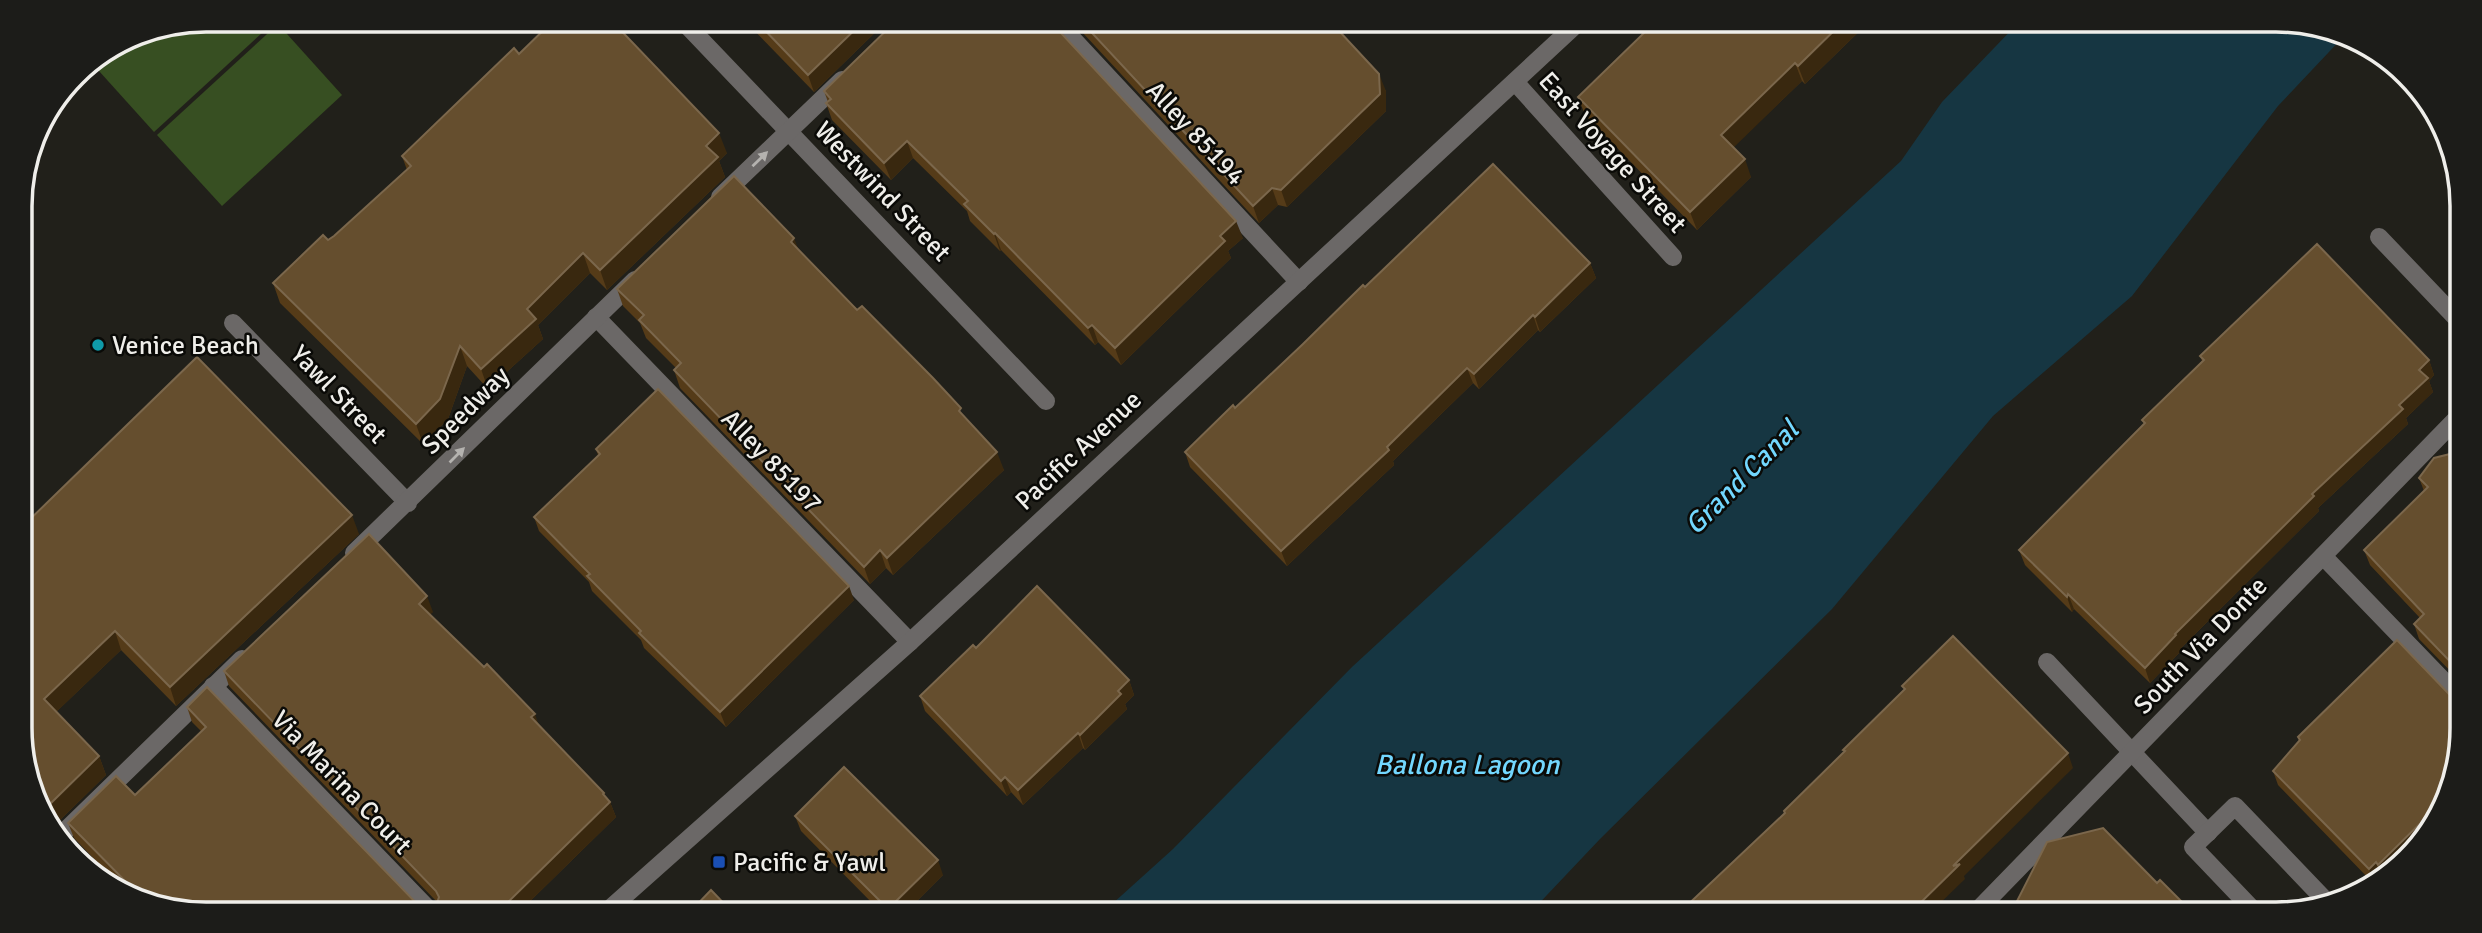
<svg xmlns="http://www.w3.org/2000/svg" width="2482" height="933" font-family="Signika,sans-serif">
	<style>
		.green { fill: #374f22 }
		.water { fill: #163642 }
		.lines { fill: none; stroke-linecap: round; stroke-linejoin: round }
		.service { stroke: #6b6867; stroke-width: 18 }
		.pedestrian { stroke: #6b6867; stroke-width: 18 }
		.minor { stroke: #6b6867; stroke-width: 18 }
		.tertiary { stroke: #6b6867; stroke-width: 18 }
		.wall { fill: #553b18 }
		.shaded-wall { fill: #39280f }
		.building { fill: #654e2e; stroke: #7b674c; stroke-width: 2 }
		.oneway { fill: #b4b2af }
		.culture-dot { fill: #0f9aa8; stroke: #0a0a07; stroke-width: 2.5 }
		.transit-dot { fill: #1a4fb4; stroke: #0a0a07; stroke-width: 2.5 }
		.labels { text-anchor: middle; stroke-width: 5; stroke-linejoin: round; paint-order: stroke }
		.street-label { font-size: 26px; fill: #efeeea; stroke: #0a0a07 }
		.poi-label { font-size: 26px; fill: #efeeea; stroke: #0a0a07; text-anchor: start }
		.water-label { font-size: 28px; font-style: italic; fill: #72d7fe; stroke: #0a0a07 }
		.rim { fill: none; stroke: #efeeea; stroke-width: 3.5 }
	</style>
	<rect width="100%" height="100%" fill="#21201a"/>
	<g class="green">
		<path d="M 206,19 L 273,19 L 275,21 L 154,132 L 90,61 L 135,33 Z"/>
		<path d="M 278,24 L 342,95 L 222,206 L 157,135 Z"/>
	</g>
	<path class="water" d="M 2022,19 L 2276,19 L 2337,29 L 2345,35 L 2278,106 L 2132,296 L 1993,416 L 1832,609 L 1600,839 L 1529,914 L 1101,914 L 1173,849 L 1352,667 L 1901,161 L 1942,102 Z"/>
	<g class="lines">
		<g class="service">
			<path d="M 681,19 L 1046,401"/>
			<path d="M 1054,19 L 1299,282"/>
			<path d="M 1515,82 L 1673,257"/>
			<path d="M 596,317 L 910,642"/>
			<path d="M 233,323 L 408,503"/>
			<path d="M 213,686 L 433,914"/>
		</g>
		<g class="pedestrian">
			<path d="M 2379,237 L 2462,324"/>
			<path d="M 2047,662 L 2208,833"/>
			<path d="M 2256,913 L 2193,847 L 2235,806 L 2325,900"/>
		</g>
		<g class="minor">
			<path d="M 720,197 L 842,80"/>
			<path d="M 354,553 L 635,280"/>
			<path d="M 2323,556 L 2463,701"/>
			<path d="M 59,837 L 242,659"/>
			<path d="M 1975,913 L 2462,413"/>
		</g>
		<path class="tertiary" d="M 604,914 L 910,642 L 1582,19"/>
	</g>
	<g class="wall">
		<path d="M 743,19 L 889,19 L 814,92 Z"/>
		<path d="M 1070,19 L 1328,19 L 1386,91 L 1386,111 L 1287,207 L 1278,205 L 1259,223 Z"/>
		<path d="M 1645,19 L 1877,19 L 1873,23 L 1871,20 L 1805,84 L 1802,81 L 1733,147 L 1751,177 L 1697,230 L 1585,115 L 1578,97 L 1642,35 L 1638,25 Z"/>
		<path d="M 519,54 L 727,153 L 719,161 L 725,177 L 607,290 L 590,273 L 538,325 L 543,339 L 488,389 L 467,366 L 448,419 L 423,444 L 280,303 L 273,283 L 328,240 L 334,236 L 407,170 L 402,156 Z"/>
		<path d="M 824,91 L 1243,238 L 1228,251 L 1231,258 L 1121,365 L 1098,342 L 1095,345 L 1001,250 L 1000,251 L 970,221 L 967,211 L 913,158 L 891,180 L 832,120 L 826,103 L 828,102 Z"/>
		<path d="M 799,250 L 965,418 L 1004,470 L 893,575 L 886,568 L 870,584 L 680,388 L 674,370 L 676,368 L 646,338 L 640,323 L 623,306 L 617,289 Z"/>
		<path d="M 1590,263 L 1596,278 L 1540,332 L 1538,330 L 1479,389 L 1473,383 L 1393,461 L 1394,465 L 1287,566 L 1190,467 L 1185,452 L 1235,408 L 1365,287 Z"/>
		<path d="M 2200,356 L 2429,360 L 2434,375 L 2429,381 L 2433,392 L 2406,418 L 2408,424 L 2318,508 L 2319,511 L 2181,648 L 2182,650 L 2150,683 L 2074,609 L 2072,612 L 2025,565 L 2019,550 L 2144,424 L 2142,420 L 2202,361 Z"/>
		<path d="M 596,449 L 854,600 L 726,727 L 644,648 L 641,640 L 592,591 L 589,582 L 539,531 L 534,517 L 598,455 Z"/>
		<path d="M 2462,451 L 2463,684 L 2419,639 L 2414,624 L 2420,618 L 2370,565 L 2364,550 L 2424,491 L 2419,478 Z"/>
		<path d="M 21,528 L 359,534 L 176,706 L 121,650 L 56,712 L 99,756 L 106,775 L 58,822 L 51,815 L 49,817 L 23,763 Z"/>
		<path d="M 433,612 L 430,614 L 604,793 L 606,798 L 610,802 L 616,817 L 517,914 L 206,914 L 145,904 L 122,888 L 74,838 L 68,823 L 135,795 L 202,732 L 192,722 L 187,707 L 419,906 L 429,910 L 436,906 L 437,902 L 229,686 L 224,671 Z"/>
		<path d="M 976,648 L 1129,680 L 1134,695 L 1125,704 L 1127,709 L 1085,750 L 1083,748 L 1023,805 L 1011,792 L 1007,796 L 925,711 L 920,696 Z"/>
		<path d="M 2449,694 L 2460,697 L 2394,870 L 2387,876 L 2382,878 L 2381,877 L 2378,880 L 2372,882 L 2278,785 L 2273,771 L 2299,741 L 2298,737 Z"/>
		<path d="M 795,816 L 943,875 L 904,914 L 883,914 L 801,831 Z"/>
	</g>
	<g class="shaded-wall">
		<path d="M 866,19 L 889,19 L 814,92 L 808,75 Z"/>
		<path d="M 1846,19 L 1871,20 L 1805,84 L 1798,66 Z"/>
		<path d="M 1795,63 L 1802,81 L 1728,153 L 1721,135 Z"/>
		<path d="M 1379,74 L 1386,91 L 1386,111 L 1287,207 L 1281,190 Z"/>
		<path d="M 719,133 L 727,153 L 719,161 L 725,177 L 607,290 L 600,270 L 706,146 Z"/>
		<path d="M 907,141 L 913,158 L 891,180 L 884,163 Z"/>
		<path d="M 1745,159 L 1751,177 L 1697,230 L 1690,212 Z"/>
		<path d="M 1272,188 L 1278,205 L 1259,223 L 1253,206 Z"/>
		<path d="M 1236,221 L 1243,238 L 1228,251 L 1231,258 L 1121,365 L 1115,348 L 1220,236 Z"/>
		<path d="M 995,233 L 1001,250 L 1000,251 L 994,234 Z"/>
		<path d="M 794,238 L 801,256 L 791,242 Z"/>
		<path d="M 583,253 L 590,273 L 538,325 L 543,339 L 488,389 L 481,369 L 527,309 Z"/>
		<path d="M 1590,263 L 1596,278 L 1540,332 L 1535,317 Z"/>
		<path d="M 1533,315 L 1538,330 L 1479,389 L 1474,374 Z"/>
		<path d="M 1092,325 L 1098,342 L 1095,345 L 1088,328 Z"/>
		<path d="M 460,346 L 467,366 L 448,419 L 423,444 L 416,424 Z"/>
		<path d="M 2429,360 L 2434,375 L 2429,381 L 2433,392 L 2406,418 L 2408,424 L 2318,508 L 2319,511 L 2181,648 L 2182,650 L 2150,683 L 2145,668 L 2175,634 L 2312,494 Z"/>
		<path d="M 1467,368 L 1473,383 L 1393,461 L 1394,465 L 1287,566 L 1281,551 Z"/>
		<path d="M 997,452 L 1004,470 L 893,575 L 887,558 Z"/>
		<path d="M 352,515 L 359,534 L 176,706 L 170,687 Z"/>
		<path d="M 880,550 L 886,568 L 870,584 L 864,567 Z"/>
		<path d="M 849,586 L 854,600 L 726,727 L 720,712 Z"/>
		<path d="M 2068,594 L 2074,609 L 2072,612 L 2067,597 Z"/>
		<path d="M 427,596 L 433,612 L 425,619 L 419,604 Z"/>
		<path d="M 115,631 L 121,650 L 50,718 L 44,699 Z"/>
		<path d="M 1129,680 L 1134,695 L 1125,704 L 1127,709 L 1085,750 L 1080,735 L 1118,691 Z"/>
		<path d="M 535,714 L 540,729 L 531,717 Z"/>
		<path d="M 1078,733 L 1083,748 L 1023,805 L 1018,790 Z"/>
		<path d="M 2068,753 L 2073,768 L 1964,876 L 1965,879 L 1930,913 L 1910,913 L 1953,866 Z"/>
		<path d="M 99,756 L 106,775 L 58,822 L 51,803 Z"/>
		<path d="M 1005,777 L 1011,792 L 1007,796 L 1001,781 Z"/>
		<path d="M 604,793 L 608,804 L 610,802 L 616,817 L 517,914 L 496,914 Z"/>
		<path d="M 44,796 L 51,815 L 49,817 L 40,799 Z"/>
		<path d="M 2443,801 L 2394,870 L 2387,876 L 2383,878 L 2378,865 Z"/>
		<path d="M 938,860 L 943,875 L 904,914 L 890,914 L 888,909 Z"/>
		<path d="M 2376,862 L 2381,877 L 2378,880 L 2373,882 L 2369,869 Z"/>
		<path d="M 132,886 L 136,897 L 134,896 L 131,887 Z"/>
	</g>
	<g class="building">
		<path d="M 555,19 L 610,19 L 719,133 L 706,146 L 718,157 L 600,270 L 583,253 L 527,309 L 536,319 L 481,369 L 460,346 L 440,399 L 416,424 L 273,283 L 323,235 L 328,240 L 334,236 L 411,166 L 402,156 L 514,48 L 519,54 Z"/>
		<path d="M 754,19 L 866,19 L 808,75 Z"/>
		<path d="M 898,19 L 1048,19 L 1236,221 L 1220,236 L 1225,241 L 1115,348 L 1092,325 L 1088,328 L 995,233 L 994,234 L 964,204 L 968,201 L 907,141 L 884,163 L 826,103 L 831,99 L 824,91 Z"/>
		<path d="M 1079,19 L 1328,19 L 1379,74 L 1380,94 L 1281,190 L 1272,188 L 1253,206 Z"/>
		<path d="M 1645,19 L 1846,19 L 1798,66 L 1795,63 L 1721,135 L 1745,159 L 1690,212 L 1578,97 L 1645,32 L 1638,25 Z"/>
		<path d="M 1493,164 L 1590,263 L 1535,317 L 1533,315 L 1474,374 L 1467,368 L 1387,447 L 1389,450 L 1281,551 L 1185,452 L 1233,405 L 1235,408 L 1303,344 L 1363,285 L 1365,287 Z"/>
		<path d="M 734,176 L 794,238 L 791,242 L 857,310 L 862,306 L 933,378 L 961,408 L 959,411 L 997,452 L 887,558 L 880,550 L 864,567 L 674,370 L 681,363 L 639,320 L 644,315 L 617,289 Z"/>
		<path d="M 2317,244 L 2429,360 L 2419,370 L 2428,378 L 2399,405 L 2403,409 L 2312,494 L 2314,496 L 2175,634 L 2176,635 L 2145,668 L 2068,594 L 2067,597 L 2019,550 L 2145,423 L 2142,420 L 2204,360 L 2200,356 Z"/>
		<path d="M 197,357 L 352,515 L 170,687 L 115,631 L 44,699 L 99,756 L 51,803 L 44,796 L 40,799 L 23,763 L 21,528 Z"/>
		<path d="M 658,389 L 849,586 L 720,712 L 639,633 L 641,631 L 587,576 L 590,574 L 534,517 L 600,454 L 596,449 Z"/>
		<path d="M 2462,451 L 2463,675 L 2414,624 L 2424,614 L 2364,550 L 2428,487 L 2419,478 L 2434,458 Z"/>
		<path d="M 369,534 L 427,596 L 419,604 L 484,667 L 487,664 L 535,714 L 531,717 L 604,793 L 603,794 L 610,802 L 496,914 L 206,914 L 149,904 L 132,886 L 131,887 L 68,823 L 116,776 L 135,795 L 206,727 L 187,707 L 207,687 L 419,906 L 429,910 L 436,906 L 439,897 L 436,891 L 224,671 Z"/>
		<path d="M 1037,586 L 1129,680 L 1118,691 L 1121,694 L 1080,735 L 1078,733 L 1018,790 L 1005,777 L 1001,781 L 920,696 L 973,645 L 976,648 Z"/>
		<path d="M 1953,636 L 2068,753 L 1953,866 L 1960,864 L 1910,913 L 1679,913 L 1785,813 L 1784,811 L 1845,751 L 1843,750 L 1905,689 L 1902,686 Z"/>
		<path d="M 2397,640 L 2449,694 L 2460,697 L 2463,696 L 2463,727 L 2453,788 L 2443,801 L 2378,865 L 2376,862 L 2369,869 L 2273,771 L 2300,740 L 2298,737 Z"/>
		<path d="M 844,767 L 938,860 L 888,909 L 795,816 Z"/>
		<path d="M 2103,828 L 2157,883 L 2160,880 L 2193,913 L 2011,913 L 2047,842 Z"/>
		<path d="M 711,890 L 734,914 L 688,914 Z"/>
	</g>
	<defs><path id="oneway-solid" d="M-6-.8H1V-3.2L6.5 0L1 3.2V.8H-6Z" transform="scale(1.75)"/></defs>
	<g class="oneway">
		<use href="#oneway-solid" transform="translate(760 159) rotate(-44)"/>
		<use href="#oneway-solid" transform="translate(457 455) rotate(-45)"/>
	</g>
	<circle class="culture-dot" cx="98" cy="345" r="7"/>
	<rect class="transit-dot" x="712" y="855" width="14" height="14" rx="3.5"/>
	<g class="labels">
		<g class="street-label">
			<text transform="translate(1196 133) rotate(47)" y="9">Alley 85194</text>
			<text transform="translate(1613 152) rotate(48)" y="9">East Voyage Street</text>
			<text transform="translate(883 191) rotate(46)" y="9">Westwind Street</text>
			<text transform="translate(339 394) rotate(46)" y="9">Yawl Street</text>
			<text transform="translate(465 410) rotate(-45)" y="9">Speedway</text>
			<text transform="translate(1078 450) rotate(-43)" y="9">Pacific Avenue</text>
			<text transform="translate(772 461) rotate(46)" y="9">Alley 85197</text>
			<text transform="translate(2200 645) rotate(-46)" y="9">South Via Donte</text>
			<text transform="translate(342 782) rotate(46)" y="9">Via Marina Court</text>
		</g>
		<g class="poi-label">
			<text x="112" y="354">Venice Beach</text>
			<text x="733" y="871">Pacific &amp; Yawl</text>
		</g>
		<g class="water-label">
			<text transform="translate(1741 477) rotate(-45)" y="10">Grand Canal</text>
			<text x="1467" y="774">Ballona Lagoon</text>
		</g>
	</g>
	<path d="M0 0H2482V933H0ZM206 32H2276A174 174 0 0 1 2450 206V728A174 174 0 0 1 2276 902H206A174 174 0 0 1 32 728V206A174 174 0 0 1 206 32Z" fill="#1c1c19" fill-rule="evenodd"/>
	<path class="rim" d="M206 32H2276A174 174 0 0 1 2450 206V728A174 174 0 0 1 2276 902H206A174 174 0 0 1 32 728V206A174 174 0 0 1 206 32Z"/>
</svg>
